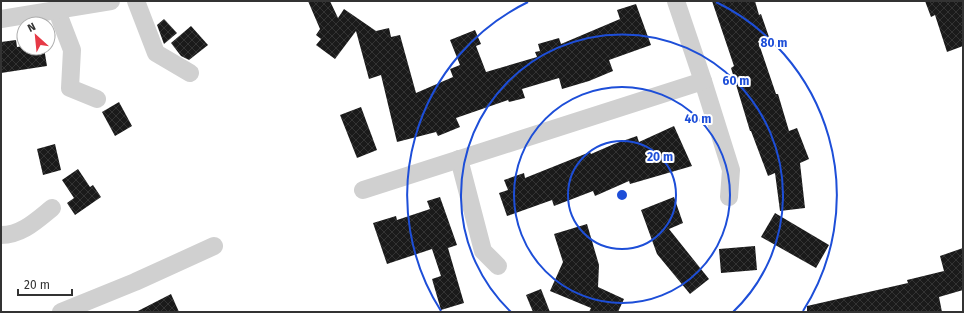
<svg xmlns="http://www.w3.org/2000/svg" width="964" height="313" font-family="'Fira Sans',sans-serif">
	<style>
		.building { fill: url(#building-cross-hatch) }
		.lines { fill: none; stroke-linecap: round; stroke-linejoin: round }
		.minor { stroke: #d0d0d0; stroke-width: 18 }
		.ring { fill: none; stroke: #1d4ed8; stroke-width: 2 }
		.centre { fill: #1d4ed8; stroke: #fff; stroke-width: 2 }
		.ring-label { font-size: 12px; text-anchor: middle; font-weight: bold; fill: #1d4ed8; stroke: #fff; stroke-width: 4; stroke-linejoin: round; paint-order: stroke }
	</style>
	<defs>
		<pattern id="building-cross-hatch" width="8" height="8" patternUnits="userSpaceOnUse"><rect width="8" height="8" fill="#1a1a1a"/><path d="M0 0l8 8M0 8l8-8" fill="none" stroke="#333"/></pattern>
	</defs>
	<rect width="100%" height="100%" fill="#fff"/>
	<g class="building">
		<path d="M 308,1 L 330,1 L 338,18 L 344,9 L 376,31 L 389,28 L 391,37 L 400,35 L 416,93 L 453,77 L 450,69 L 460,65 L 450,40 L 475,30 L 481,44 L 476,46 L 486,72 L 537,57 L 535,52 L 540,51 L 538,44 L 559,38 L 561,44 L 620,19 L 617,10 L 636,4 L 651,45 L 609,60 L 613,71 L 589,81 L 562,89 L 559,78 L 522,89 L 525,98 L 509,102 L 508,100 L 456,118 L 460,127 L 438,136 L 436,132 L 397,142 L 381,75 L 369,79 L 356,31 L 335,59 L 316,45 L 321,39 L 316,35 L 320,29 Z"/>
		<path d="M 712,1 L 755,1 L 759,15 L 761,14 L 769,37 L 758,41 L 776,94 L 778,94 L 789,131 L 797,128 L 809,159 L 800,163 L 805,208 L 780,211 L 775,173 L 768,176 L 751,131 L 750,131 L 731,68 L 734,66 Z"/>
		<path d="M 925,1 L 963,1 L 963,46 L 947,52 L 935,15 L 931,17 Z"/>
		<path d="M 164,19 L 177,33 L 164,44 L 157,25 Z"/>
		<path d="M 191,26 L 208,45 L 189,60 L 181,56 L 171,43 Z"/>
		<path d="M 16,40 L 17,47 L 24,46 L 24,48 L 44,48 L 47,66 L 1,73 L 1,42 Z"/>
		<path d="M 119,102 L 132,126 L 115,136 L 102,112 Z"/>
		<path d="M 361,107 L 377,150 L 357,158 L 340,115 Z"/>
		<path d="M 674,126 L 692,166 L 630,184 L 629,181 L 595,196 L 593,191 L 554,206 L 552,200 L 507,216 L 499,193 L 508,190 L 504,180 L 524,173 L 525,178 L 590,152 L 591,154 L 614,144 L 637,136 L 639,142 Z"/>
		<path d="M 55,144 L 61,170 L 43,175 L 37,149 Z"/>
		<path d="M 78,169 L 90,187 L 93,185 L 101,197 L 75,215 L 67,203 L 74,198 L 62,180 Z"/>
		<path d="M 440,197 L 457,245 L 448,248 L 464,303 L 441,310 L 432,279 L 441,276 L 432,249 L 387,264 L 373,223 L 396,216 L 397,220 L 430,209 L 427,201 Z"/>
		<path d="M 674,197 L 683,223 L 669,229 L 709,279 L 690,294 L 657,254 L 641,210 Z"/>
		<path d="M 775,213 L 829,245 L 816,268 L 761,237 Z"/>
		<path d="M 587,224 L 599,265 L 598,287 L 624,299 L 618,312 L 589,312 L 591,308 L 550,291 L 563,262 L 554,234 Z"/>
		<path d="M 755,246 L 757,270 L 721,273 L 719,249 Z"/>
		<path d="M 963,248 L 963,290 L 939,297 L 942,312 L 807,312 L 807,306 L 908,283 L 907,280 L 944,271 L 940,256 Z"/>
		<path d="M 541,289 L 550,312 L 533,312 L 526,295 Z"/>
		<path d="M 171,294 L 179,312 L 136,312 Z"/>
	</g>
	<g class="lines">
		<g class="minor">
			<path d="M 136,1 L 156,53 L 190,73"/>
			<path d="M 676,1 L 703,81 L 731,170 L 729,197"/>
			<path d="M 57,11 L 72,50 L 70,88 L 97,99"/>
			<path d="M 1,19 L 111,1"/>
			<path d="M 459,159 L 483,251 L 498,266"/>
			<path d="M 363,190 L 703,81"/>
			<path d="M 1,235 C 22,235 37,220 52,208"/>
			<path d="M 61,312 L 135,282 L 214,246"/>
		</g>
	</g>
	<g class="ring">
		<circle cx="622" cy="195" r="54"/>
		<circle cx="622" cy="195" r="108"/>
		<path d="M511 312A161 161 0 1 1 733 312"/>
		<path d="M441 311A215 215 0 0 1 528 2M716 2A215 215 0 0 1 803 311"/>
	</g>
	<circle cx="622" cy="195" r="6" class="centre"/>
	<g class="ring-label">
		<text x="774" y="47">80 m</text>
		<text x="736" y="85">60 m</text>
		<text x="698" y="123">40 m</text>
		<text x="660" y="161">20 m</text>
	</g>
	<rect width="964" height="313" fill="none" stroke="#333333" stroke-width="4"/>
	<g transform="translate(36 36) rotate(333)"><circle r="19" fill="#ffffff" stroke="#adadad"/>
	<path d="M0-3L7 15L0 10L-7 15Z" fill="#e63946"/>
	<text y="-6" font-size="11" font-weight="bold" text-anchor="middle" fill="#333333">N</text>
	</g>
	<path d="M18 289v6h54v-6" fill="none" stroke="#333333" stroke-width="2"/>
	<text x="24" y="289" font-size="12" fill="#333333" stroke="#ffffff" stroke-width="3" paint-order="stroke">20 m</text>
</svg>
